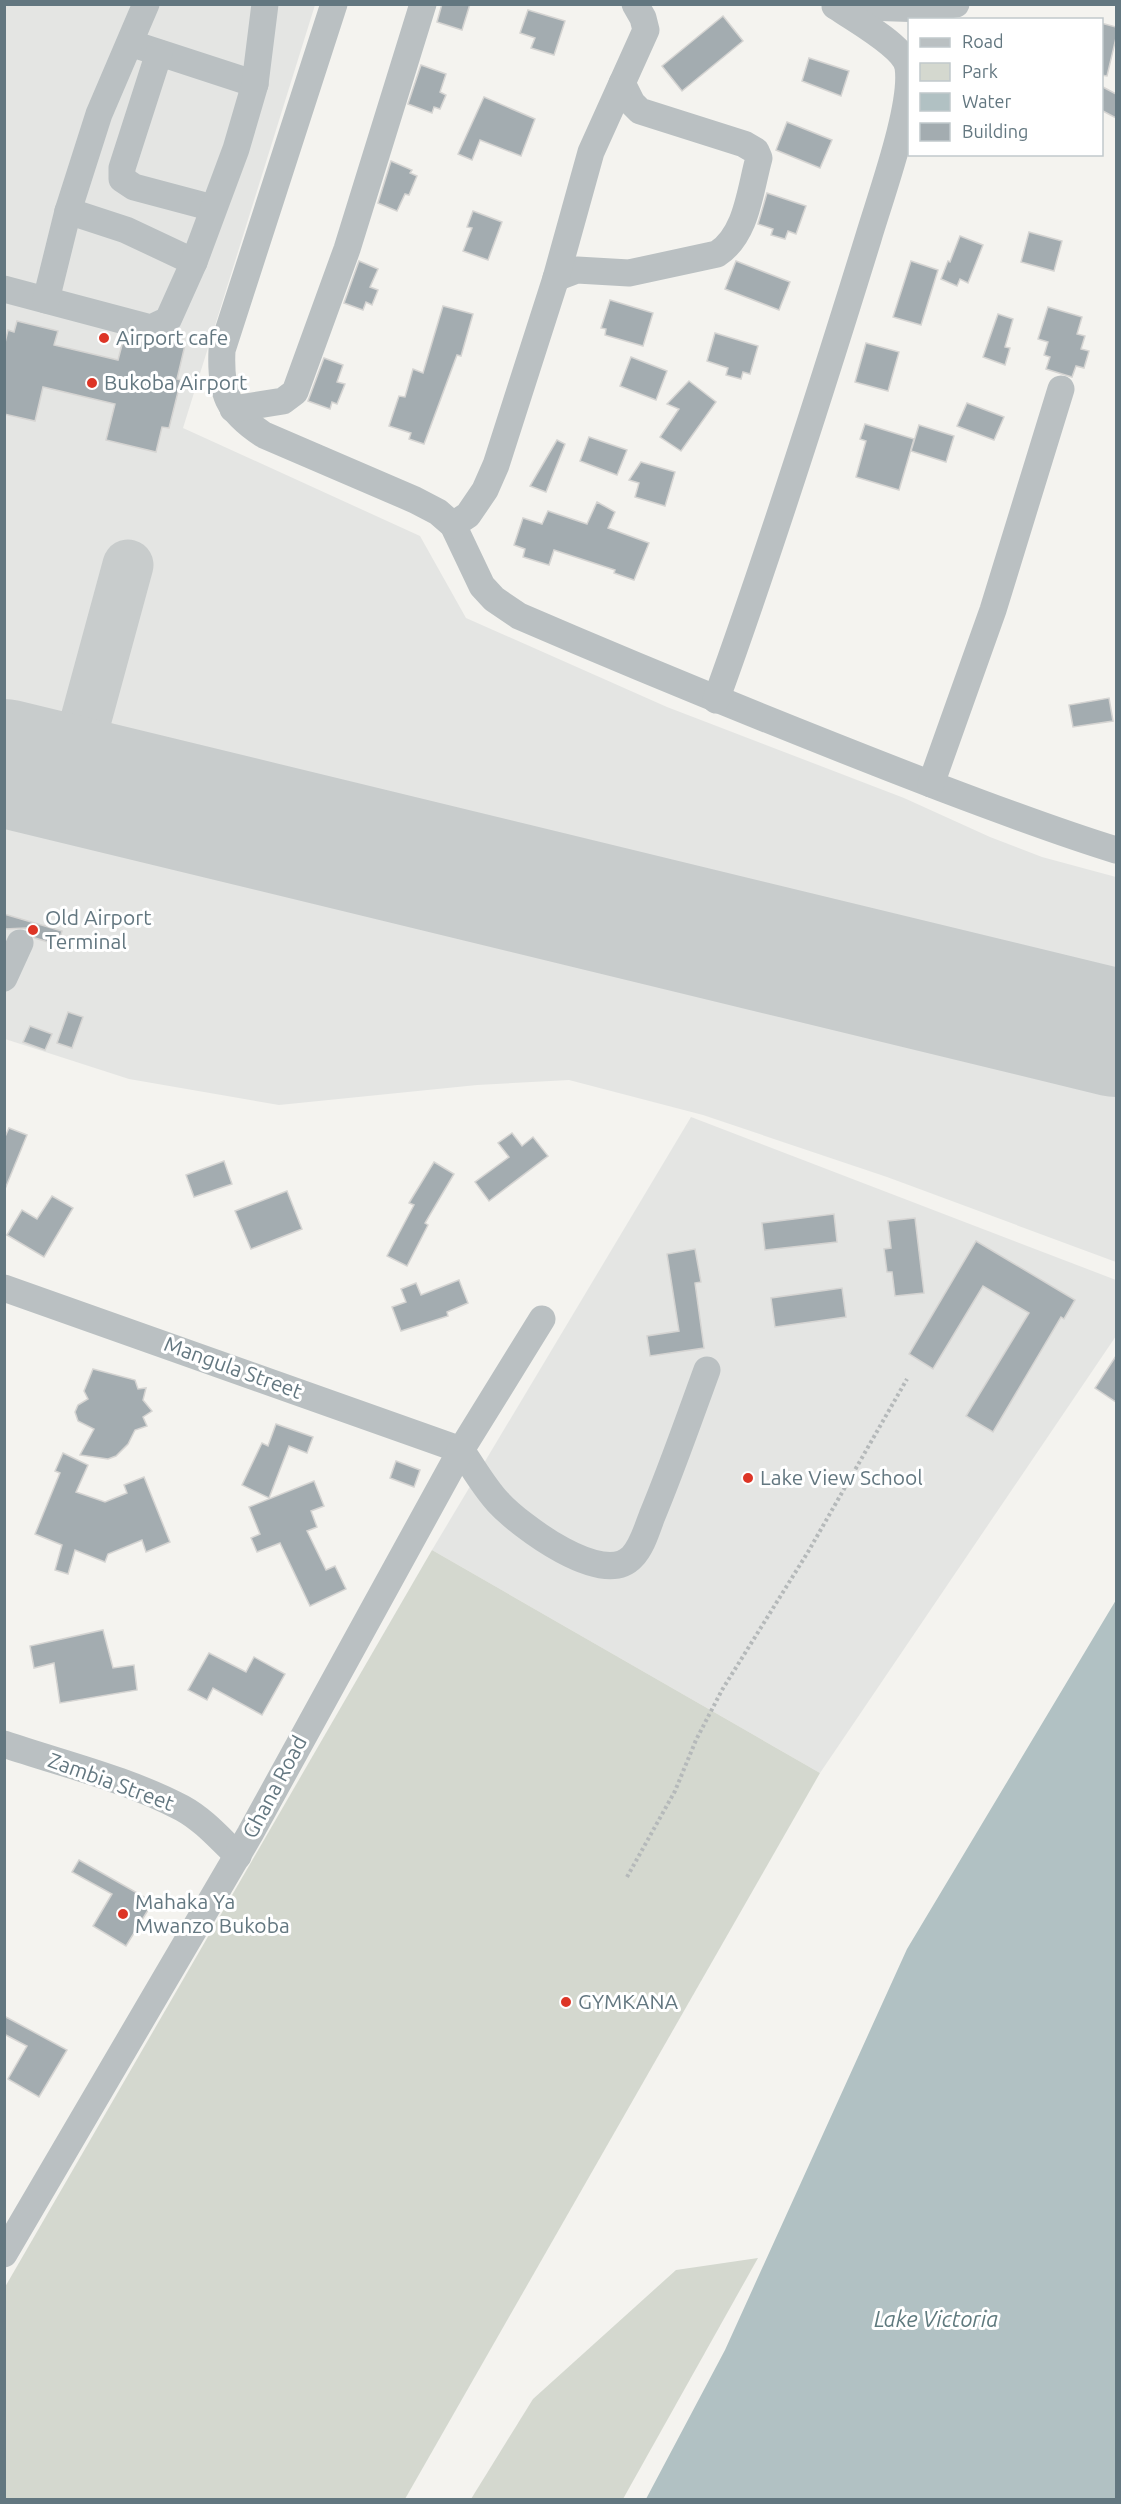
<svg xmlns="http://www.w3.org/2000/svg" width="1121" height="2504" font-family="Ubuntu,sans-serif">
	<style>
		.built { fill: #e4e5e3 }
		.green { fill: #d4d8cf }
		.water { fill: #b1c1c3 }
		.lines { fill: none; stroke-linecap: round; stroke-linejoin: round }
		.taxiway { stroke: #c8cccc; stroke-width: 51 }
		.runway { stroke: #c8cccc; stroke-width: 128 }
		.building { fill: #a3acb0; stroke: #d5d4d2; stroke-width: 1.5 }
		.path { stroke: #b5b9ba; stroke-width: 4; stroke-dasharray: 3 3; stroke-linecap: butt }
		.minor { stroke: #bac0c2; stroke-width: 27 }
		.poi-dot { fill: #dd3526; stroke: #fff; stroke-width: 2 }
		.labels { text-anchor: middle; stroke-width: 6; stroke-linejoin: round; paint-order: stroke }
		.poi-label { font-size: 21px; fill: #637780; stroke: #fff; text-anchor: start }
		.street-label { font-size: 21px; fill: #637780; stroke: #fff }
		.water-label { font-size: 22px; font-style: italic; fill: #5f7a7e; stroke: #fff }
	</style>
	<rect width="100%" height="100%" fill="#f4f3ef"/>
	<g class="built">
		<path d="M 5,5 L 315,5 L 183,428 L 420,536 L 466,618 L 667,707 L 904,798 L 990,837 L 1042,857 L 1116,877 L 1116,1262 L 887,1177 L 703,1115 L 569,1080 L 477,1085 L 279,1105 L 129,1079 L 5,1039 Z"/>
		<path d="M 691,1117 L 1116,1280 L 1116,1336 L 820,1773 L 432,1550 Z"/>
	</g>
	<g class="green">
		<path d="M 432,1550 L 820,1773 L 405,2499 L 5,2499 L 5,2287 Z"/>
		<path d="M 758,2258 L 623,2499 L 471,2499 L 533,2399 L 676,2270 Z"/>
	</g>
	<path class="water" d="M 1116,1600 L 1116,2499 L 646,2499 L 725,2350 L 907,1949 Z"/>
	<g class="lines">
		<path class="taxiway" d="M 79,745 L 128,565"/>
		<path class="runway" d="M 4,763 L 1116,1033"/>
	</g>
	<g class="building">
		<path d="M 442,4 L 470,4 L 462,30 L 437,22 Z"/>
		<path d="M 528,10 L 565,21 L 554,55 L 531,48 L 535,38 L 520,33 Z"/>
		<path d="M 723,16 L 743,41 L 682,91 L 662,66 Z"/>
		<path d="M 1101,23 L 1116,27 L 1116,38 L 1107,76 L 1101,75 Z"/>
		<path d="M 809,58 L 849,71 L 841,96 L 802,81 Z"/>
		<path d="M 421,65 L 446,74 L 440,92 L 446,95 L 440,109 L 434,107 L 432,113 L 408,104 Z"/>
		<path d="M 1101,86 L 1116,94 L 1116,118 L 1101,110 Z"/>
		<path d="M 484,97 L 535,119 L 521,156 L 480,140 L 472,160 L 458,154 Z"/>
		<path d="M 787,122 L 832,140 L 820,168 L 776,150 Z"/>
		<path d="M 391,161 L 412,170 L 410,173 L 417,176 L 409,195 L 405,194 L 397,211 L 378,203 Z"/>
		<path d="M 767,193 L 806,206 L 796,234 L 788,231 L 785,239 L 771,235 L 773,229 L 758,224 Z"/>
		<path d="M 473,211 L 502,222 L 488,260 L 463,251 L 472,228 L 467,227 Z"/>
		<path d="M 1029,232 L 1062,241 L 1054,271 L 1021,262 Z"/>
		<path d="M 960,236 L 983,245 L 968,283 L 960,279 L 957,286 L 941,279 L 948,261 L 950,262 Z"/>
		<path d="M 359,261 L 378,269 L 370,287 L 378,290 L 372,305 L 366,302 L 363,310 L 344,303 Z"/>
		<path d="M 736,261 L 790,282 L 779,310 L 725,289 Z"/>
		<path d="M 911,261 L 938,270 L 921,325 L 893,317 Z"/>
		<path d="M 610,300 L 653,313 L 643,346 L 605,335 L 606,329 L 601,328 Z"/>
		<path d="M 443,306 L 473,314 L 461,356 L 457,355 L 424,444 L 409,439 L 411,433 L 389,426 L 399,396 L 405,397 L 413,369 L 423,373 Z"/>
		<path d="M 1048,307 L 1082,317 L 1077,334 L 1085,336 L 1081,349 L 1089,351 L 1084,368 L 1076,366 L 1072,377 L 1046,369 L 1050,357 L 1044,355 L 1048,342 L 1038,339 Z"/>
		<path d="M 998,314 L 1013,319 L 1005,347 L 1010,348 L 1005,365 L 983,357 Z"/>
		<path d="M 17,321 L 58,331 L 54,345 L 118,360 L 123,341 L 131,343 L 132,339 L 148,343 L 164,339 L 185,345 L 177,379 L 181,380 L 169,428 L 162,427 L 156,452 L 106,440 L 115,404 L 43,387 L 35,421 L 4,414 L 4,347 L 8,330 L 14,332 Z"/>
		<path d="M 715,333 L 758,346 L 750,374 L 743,372 L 741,379 L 726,375 L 728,368 L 707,361 Z"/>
		<path d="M 866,343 L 899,352 L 888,391 L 855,382 Z"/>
		<path d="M 631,357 L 667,371 L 656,400 L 620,386 Z"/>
		<path d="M 324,358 L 343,365 L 337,382 L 345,384 L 337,404 L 332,402 L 330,409 L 308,401 Z"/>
		<path d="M 689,381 L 716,402 L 681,451 L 660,437 L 679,409 L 667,404 Z"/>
		<path d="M 967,403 L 1004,417 L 994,440 L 957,426 Z"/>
		<path d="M 865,424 L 914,439 L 899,490 L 856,477 L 866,441 L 860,439 Z"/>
		<path d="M 919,425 L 954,436 L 946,462 L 911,451 Z"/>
		<path d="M 589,437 L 627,450 L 617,475 L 580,461 Z"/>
		<path d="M 557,440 L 565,444 L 546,492 L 530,486 Z"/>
		<path d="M 641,462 L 675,472 L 665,506 L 635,497 L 639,483 L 629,480 Z"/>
		<path d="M 597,502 L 615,512 L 608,528 L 649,543 L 634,580 L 614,573 L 615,570 L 554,550 L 549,565 L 523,557 L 525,549 L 514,545 L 523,518 L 542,524 L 548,511 L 587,524 Z"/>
		<path d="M 1109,698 L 1113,721 L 1073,727 L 1069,705 Z"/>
		<path d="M 4,914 L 62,931 L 58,945 L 35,938 L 26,928 L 4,929 Z"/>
		<path d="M 68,1012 L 83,1017 L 72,1048 L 57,1043 Z"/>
		<path d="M 30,1026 L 52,1034 L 45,1050 L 23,1042 Z"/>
		<path d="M 9,1128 L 27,1135 L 5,1189 L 4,1139 Z"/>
		<path d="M 512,1133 L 522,1146 L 533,1137 L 548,1156 L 489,1201 L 475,1182 L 509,1157 L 498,1143 Z"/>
		<path d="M 224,1161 L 232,1184 L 194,1197 L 186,1175 Z"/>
		<path d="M 434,1162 L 454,1174 L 425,1223 L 428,1225 L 407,1266 L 387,1256 L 414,1205 L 409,1203 Z"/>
		<path d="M 287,1191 L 302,1229 L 251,1249 L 235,1211 Z"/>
		<path d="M 52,1196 L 73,1208 L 44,1257 L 7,1235 L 22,1210 L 37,1219 Z"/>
		<path d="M 834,1214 L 837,1242 L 765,1250 L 762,1223 Z"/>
		<path d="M 915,1218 L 924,1293 L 895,1296 L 892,1272 L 887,1272 L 884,1249 L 891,1248 L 888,1221 Z"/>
		<path d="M 976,1241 L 1075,1300 L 1064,1319 L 1061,1317 L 993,1432 L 966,1416 L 1029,1313 L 983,1286 L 933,1369 L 909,1354 Z"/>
		<path d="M 695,1249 L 701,1282 L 695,1283 L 704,1348 L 650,1356 L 647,1336 L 679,1331 L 667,1254 Z"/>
		<path d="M 459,1280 L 468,1303 L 447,1312 L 448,1316 L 401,1331 L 392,1307 L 406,1302 L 401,1289 L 416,1283 L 421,1295 Z"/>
		<path d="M 842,1288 L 846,1317 L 775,1327 L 771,1298 Z"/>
		<path d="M 1116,1356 L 1116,1402 L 1095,1388 Z"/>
		<path d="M 93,1369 L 135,1380 L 138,1389 L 146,1388 L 143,1400 L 152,1411 L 143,1417 L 147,1426 L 135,1430 L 128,1444 L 116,1456 L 108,1459 L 80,1455 L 94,1429 L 78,1421 L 75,1412 L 78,1405 L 88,1399 L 84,1391 Z"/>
		<path d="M 276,1424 L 313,1437 L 307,1453 L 289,1446 L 269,1498 L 242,1485 L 262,1443 L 268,1446 Z"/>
		<path d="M 63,1453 L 88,1465 L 76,1492 L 105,1502 L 127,1493 L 124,1485 L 144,1477 L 170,1542 L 146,1552 L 142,1540 L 108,1554 L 105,1562 L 75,1550 L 68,1574 L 55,1570 L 62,1545 L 35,1534 L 60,1473 L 55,1471 Z"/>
		<path d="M 396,1461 L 420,1470 L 414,1487 L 390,1478 Z"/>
		<path d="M 314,1481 L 324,1506 L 311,1511 L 317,1527 L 307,1531 L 326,1570 L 335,1566 L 346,1589 L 310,1606 L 280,1543 L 257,1552 L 251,1538 L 260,1534 L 249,1507 Z"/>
		<path d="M 103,1630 L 113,1668 L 134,1665 L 137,1690 L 60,1703 L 54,1663 L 34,1668 L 30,1646 Z"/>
		<path d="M 209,1653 L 246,1672 L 254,1657 L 285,1674 L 262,1715 L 213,1688 L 207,1700 L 188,1690 Z"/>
		<path d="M 79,1860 L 153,1902 L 126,1946 L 93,1926 L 112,1894 L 72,1872 Z"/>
		<path d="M 4,2016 L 67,2050 L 39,2097 L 8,2079 L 27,2046 L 4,2034 Z"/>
	</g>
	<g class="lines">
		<path class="path" d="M 627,1877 L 675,1791 L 696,1740 L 722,1690 L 808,1552 L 907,1379"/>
		<g class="minor">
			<path d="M 334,4 L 222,350 C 220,393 227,411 264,435 L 415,500 L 438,512 L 453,525 L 482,586 L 494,599 L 519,616 C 658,676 799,733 941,788 C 999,810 1057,832 1116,850"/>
			<path d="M 835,6 L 925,9 L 956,4"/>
			<path d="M 142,47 L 255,84"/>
			<path d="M 159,53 L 122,168 L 122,179 L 134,187 L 213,208"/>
			<path d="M 68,211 L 126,230 L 194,262"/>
			<path d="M 556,278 L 577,270 L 629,273 L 717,254 C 747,235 750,190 759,158 L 756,151 L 744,144 L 640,111 L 632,103 L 622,83"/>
			<path d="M 4,289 L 151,328 L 168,320 L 194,262 L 236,149 L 255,84 L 265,4"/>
			<path d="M 46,300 L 68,211 L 99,114 L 146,4"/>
			<path d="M 233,409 L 283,401 L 295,392 L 347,249 L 423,4"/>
			<path d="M 453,525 L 468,515 L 485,490 L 496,465 L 556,278 L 591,152 L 646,30 L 643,18 L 635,4"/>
			<path d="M 716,700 C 771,548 820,394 868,239 C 880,198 914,106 908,67 C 904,46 855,20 837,7"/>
			<path d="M 931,784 L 993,610 L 1061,389"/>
			<path d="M 4,978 L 20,943"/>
			<path d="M 4,1288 L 461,1450 C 473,1467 484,1487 498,1502 C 520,1526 603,1588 632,1557 C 642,1547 647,1529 652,1516 C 672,1468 689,1419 707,1370"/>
			<path d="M 4,1744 C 63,1764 127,1779 182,1808 C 204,1820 220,1839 238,1856"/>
			<path d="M 4,2254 L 250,1834 L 461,1450 L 542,1319"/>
		</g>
	</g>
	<g class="poi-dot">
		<circle cx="104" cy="338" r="6"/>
		<circle cx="92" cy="383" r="6"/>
		<circle cx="33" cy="930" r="6"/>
		<circle cx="748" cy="1478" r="6"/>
		<circle cx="123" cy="1914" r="6"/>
		<circle cx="566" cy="2002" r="6"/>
	</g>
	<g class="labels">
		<g class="poi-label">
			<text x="116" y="345">Airport cafe</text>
			<text x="104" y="390">Bukoba Airport</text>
			<text x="45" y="925">Old Airport<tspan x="45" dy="24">Terminal</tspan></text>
			<text x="760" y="1485">Lake View School</text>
			<text x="135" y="1909">Mahaka Ya<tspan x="135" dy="24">Mwanzo Bukoba</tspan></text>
			<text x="578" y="2009">GYMKANA</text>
		</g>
		<g class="street-label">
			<text transform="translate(233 1368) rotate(20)" y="7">Mangula Street</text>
			<text transform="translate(111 1782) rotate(20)" y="7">Zambia Street</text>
			<text transform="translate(275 1787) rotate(-62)" y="7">Ghana Road</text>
		</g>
		<g class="water-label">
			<text x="936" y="2327">Lake Victoria</text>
		</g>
	</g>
	<rect width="1121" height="2504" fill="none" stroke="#637780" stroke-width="12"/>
	<rect x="908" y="18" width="195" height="138" fill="#ffffff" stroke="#c1c9cc" stroke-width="1.5"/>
	<rect x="920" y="38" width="30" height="9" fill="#bac0c2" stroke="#c1c9cc" stroke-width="1.5"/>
	<text x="962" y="48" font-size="18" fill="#637780">Road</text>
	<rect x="920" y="63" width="30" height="18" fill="#d4d8cf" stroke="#c1c9cc" stroke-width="1.5"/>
	<text x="962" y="78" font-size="18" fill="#637780">Park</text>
	<rect x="920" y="93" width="30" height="18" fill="#b1c1c3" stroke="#c1c9cc" stroke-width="1.5"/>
	<text x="962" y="108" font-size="18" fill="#637780">Water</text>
	<rect x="920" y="123" width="30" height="18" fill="#a3acb0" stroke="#c1c9cc" stroke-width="1.5"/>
	<text x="962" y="138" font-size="18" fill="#637780">Building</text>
</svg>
